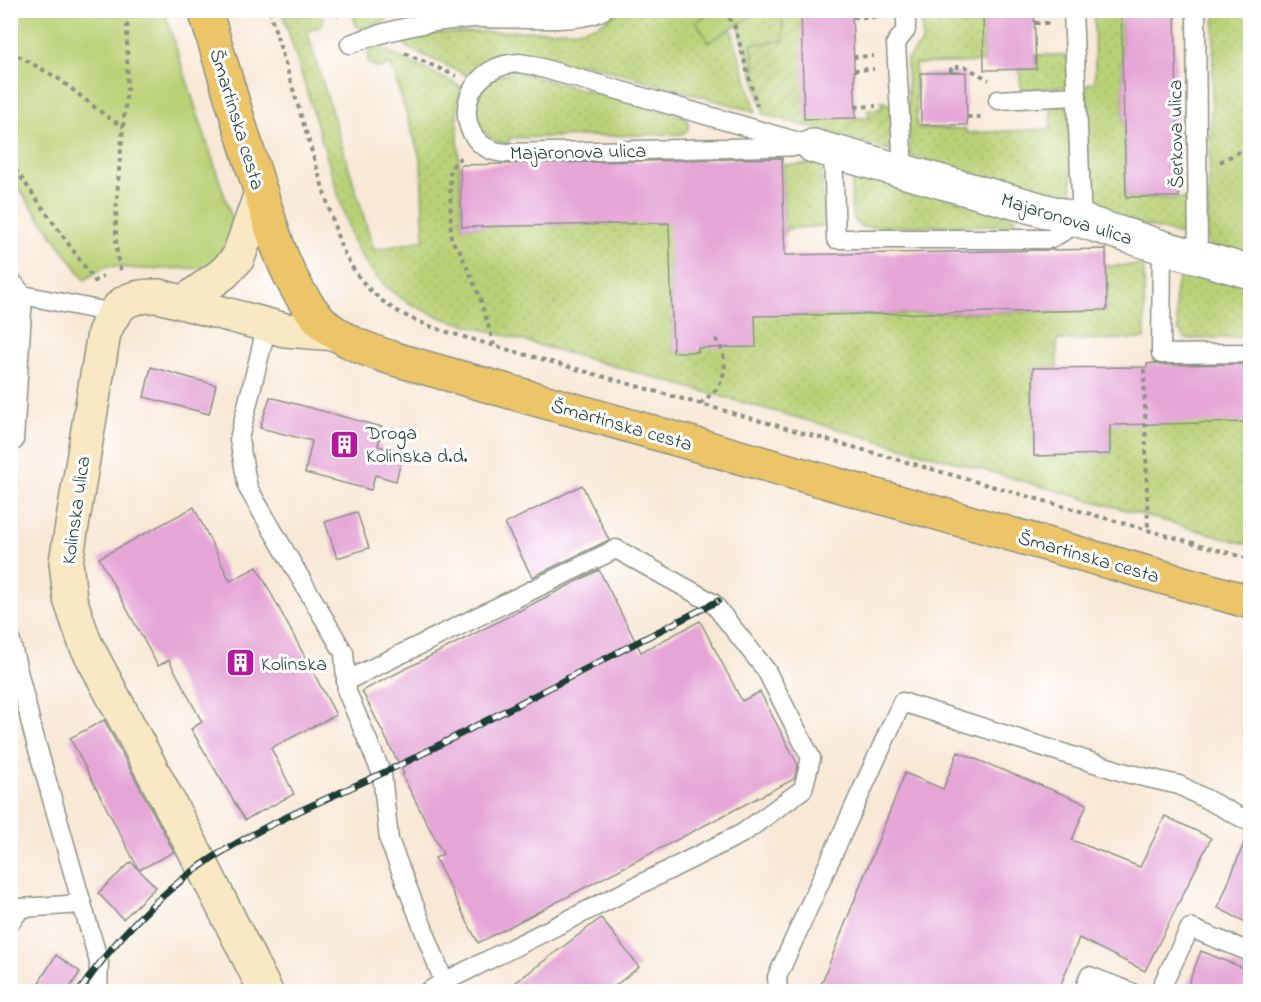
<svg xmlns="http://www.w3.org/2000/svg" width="1261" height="1002" font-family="'Indie Flower',sans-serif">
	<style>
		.grass { fill: url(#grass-dots); stroke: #6c8755; stroke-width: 1.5 }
		.park { fill: #b9d176; stroke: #6c8755; stroke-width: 1.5 }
		.garden { fill: url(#garden-furrows); stroke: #6c8755; stroke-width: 1.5 }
		.building { fill: #e5a5d7 }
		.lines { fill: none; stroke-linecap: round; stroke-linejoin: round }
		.lane-casing { stroke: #8c9285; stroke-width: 21 }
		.street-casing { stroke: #8c9285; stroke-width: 36 }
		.secondary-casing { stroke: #8c9285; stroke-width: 36 }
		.primary-casing { stroke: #8c9285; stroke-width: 36 }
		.path { stroke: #8c9285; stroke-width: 4; stroke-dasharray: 4.5 4.5; stroke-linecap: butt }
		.lane { stroke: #fff; stroke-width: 18 }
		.street { stroke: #fff; stroke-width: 33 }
		.secondary { stroke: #f8e8c3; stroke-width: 33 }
		.primary { stroke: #edc569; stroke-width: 33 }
		.rail-casing { stroke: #1f3d34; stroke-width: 7 }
		.rail { stroke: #fff; stroke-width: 4.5; stroke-dasharray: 14; stroke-linecap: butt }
		.labels { text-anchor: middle; stroke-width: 6; stroke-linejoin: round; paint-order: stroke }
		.street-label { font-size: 20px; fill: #1f3d34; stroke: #fff }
		.poi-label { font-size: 20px; fill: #1f3d34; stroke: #fff; text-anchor: start }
	</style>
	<defs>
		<pattern id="grass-dots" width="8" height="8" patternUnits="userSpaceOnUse" patternTransform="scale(1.5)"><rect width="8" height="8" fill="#b9d176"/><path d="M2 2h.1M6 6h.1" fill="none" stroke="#9fb467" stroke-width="1.8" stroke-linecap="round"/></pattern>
		<pattern id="garden-furrows" width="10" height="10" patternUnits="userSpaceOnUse" patternTransform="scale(1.5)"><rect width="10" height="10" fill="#b9d176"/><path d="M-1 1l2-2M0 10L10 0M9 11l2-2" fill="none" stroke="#9fb467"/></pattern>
	</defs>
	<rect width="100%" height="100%" fill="#fff"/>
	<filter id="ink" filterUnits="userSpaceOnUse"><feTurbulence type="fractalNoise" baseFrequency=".0167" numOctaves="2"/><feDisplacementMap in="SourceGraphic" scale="12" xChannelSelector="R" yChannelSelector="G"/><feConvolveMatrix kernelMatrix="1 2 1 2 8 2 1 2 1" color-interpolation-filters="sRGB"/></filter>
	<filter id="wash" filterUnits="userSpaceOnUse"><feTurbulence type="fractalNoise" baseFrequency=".008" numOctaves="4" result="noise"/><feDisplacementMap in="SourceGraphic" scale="24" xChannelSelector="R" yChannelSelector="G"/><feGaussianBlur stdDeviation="1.35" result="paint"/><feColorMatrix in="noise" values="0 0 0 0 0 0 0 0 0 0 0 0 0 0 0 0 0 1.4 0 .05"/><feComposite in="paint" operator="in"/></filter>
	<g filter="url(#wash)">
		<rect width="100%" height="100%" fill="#f8e8d6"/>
		<g class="grass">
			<path d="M 282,11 L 323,17 L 322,26 L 307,31 L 374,250 L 424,240 L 421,161 L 391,65 L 378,68 L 369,64 C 366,55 367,49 377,46 L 462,87 L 458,101 L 457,117 L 462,227 L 784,220 L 783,165 L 821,164 L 824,226 L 785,229 L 785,235 L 696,241 L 670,259 L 673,352 L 702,351 L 702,348 L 753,256 L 785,316 L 1107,310 L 1106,266 L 1141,265 L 1144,272 L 1145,339 L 1057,340 L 1057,367 L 1033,368 L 1034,455 L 1110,454 L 1110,368 L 1147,367 L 1250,422 L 1250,545 L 446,319 C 400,303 374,284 352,239 Z"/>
			<path d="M 354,11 L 386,11 L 386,21 L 360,28 L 356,26 L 353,14 Z"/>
			<path d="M 620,11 L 712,11 L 713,12 L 697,22 L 709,42 L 731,28 L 756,112 L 584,63 C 571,68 564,65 552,61 C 516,51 497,47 469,76 L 406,47 L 404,38 L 438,33 L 578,30 L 598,25 Z"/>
			<path d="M 759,11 L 792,11 L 782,18 L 784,41 L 751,44 L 755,66 L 754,78 L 738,24 Z"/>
			<path d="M 922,11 L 983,11 L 984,62 L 915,64 L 917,128 L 965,129 L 967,133 L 1051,129 L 1051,109 L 1055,104 L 1065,105 L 1069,109 L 1072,200 L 912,157 L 909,151 L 907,59 L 922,43 Z"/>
			<path d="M 1094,11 L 1121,11 L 1126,197 L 1186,199 C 1192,208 1191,227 1185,236 L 1093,212 L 1088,200 L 1085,88 L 1088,84 L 1095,82 Z"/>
			<path d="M 1215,11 L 1250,11 L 1250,262 L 1209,246 L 1207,240 Z"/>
			<path d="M 1036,55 L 1063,55 L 1068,57 L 1068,84 L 1065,87 L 1021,89 L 1019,69 L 1036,69 Z"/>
			<path d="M 516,72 L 686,117 L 689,125 L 687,131 L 682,134 L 509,138 L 509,144 C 480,144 466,105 486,84 C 494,76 506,73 516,72 Z"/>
			<path d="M 860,173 L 1016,217 L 1014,223 L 1011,225 L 861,227 C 847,218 852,195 852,181 Z"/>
			<path d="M 1186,271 L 1250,281 L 1250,337 L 1186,339 L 1178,330 C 1177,311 1169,283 1186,271 Z"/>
		</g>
		<g class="park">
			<path d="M 32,10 L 164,11 L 232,219 L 234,239 L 207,268 L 141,269 L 106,266 L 85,280 L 11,178 L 10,17 Z"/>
			<path d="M 715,11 L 715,10 L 759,11 L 709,42 L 696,22 Z"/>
		</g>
		<path class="garden" d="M 792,11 L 894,11 L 801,13 L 855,118 L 869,118 L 868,109 L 881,109 L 881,101 L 893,106 L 896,149 L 890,151 L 764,114 L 754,78 L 755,66 L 751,44 L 783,41 L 782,18 Z"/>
		<g id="blocks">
			<g class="building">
				<path d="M 983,10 L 1034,10 L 1036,69 L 984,70 Z"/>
				<path d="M 1121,10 L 1175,10 L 1179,197 L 1126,197 Z"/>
				<path d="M 852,11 L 856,118 L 804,119 L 801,13 Z"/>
				<path d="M 966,72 L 967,125 L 921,125 L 921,73 Z"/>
				<path d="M 782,158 L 785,255 L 1106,249 L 1107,310 L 755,316 L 756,347 L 698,348 L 698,352 L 673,352 L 669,223 L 462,227 L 460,165 Z"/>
				<path d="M 1155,363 L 1161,365 L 1251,364 L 1251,422 L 1110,425 L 1110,454 L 1034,456 L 1033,368 L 1147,367 L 1147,364 Z"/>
				<path d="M 151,367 L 216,385 L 209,414 L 144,397 Z"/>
				<path d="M 270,397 L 382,427 L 378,446 L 403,452 L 396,481 L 375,475 L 371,490 L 305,473 L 312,441 L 260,428 Z"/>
				<path d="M 582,485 L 609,540 L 532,577 L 505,524 Z"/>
				<path d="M 194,507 L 230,581 L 257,567 L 336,715 L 271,748 L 294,794 L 245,820 L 191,729 L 202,722 L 169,660 L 158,666 L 99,558 Z"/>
				<path d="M 357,512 L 369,548 L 337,558 L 325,522 Z"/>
				<path d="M 599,570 L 641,652 L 700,621 L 742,701 L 760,692 L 798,765 L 794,779 L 478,943 L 435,858 L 443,854 L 402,775 L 404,774 L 362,691 Z"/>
				<path d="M 104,720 L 174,852 L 139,870 L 70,738 Z"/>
				<path d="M 958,752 L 1087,804 L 1072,840 L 1140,867 L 1165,816 L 1211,838 L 1145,971 L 1079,938 L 1058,992 L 818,992 L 905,773 L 943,789 Z"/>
				<path d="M 1248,833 L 1251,833 L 1251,925 L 1218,908 Z"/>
				<path d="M 131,862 L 156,887 L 123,919 L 98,893 Z"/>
				<path d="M 601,918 L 639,967 L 607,992 L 503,992 Z"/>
				<path d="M 1201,951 L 1251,971 L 1251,992 L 1185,992 Z"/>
				<path d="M 56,955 L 80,972 L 67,992 L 33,992 Z"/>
			</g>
		</g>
	</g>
	<g filter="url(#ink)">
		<use href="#blocks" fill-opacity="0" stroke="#8c9285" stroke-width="1.5"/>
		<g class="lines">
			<defs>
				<g id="lane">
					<path d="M 1196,10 L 1198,257"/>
					<path d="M 350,44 C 391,29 432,20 476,18 C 507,17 579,25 603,10"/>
					<path d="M 519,63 L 531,65 L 813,146 L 508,153 C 450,152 453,66 519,63 Z"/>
					<path d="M 998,100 L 1077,96"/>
					<path d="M 833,151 L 836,239 L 1050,239 L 1082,221 L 1073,10"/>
					<path d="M 903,170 L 896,43 L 906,30 L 906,10"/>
					<path d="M 1162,247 L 1161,354 L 1250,353"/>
					<path d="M 10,279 L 23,295 L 14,441"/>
					<path d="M 23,295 L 113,313"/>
					<path d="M 267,325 L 239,439 L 248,488 L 344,653 L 347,692 L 382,774 L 389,840 L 444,982 L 427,992"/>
					<path d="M 10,638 L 33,732 L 82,904"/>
					<path d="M 346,681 L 616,549 L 713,603 L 766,670 L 811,758 L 803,789 L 743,833 L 444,982"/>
					<path d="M 10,923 L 21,908 L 82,904 L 99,962 L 98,992"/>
					<path d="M 778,992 L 777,977 L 902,702 L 1126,773 L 1179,785 L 1250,822"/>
					<path d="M 1084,992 L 1089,976 L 1131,992"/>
					<path d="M 1159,992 L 1190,928 L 1250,952"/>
				</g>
				<path id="street" d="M 813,146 L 1082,221 L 1162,247 L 1250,272"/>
				<g id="secondary">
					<path d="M 184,302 L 224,273 L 238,258 L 261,193"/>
					<path d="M 266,992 L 202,865 L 85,643 L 70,599 L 66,562 L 104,333 C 117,303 126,295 159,296 L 285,330 L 337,334"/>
				</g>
				<path id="primary" d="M 205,10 C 222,66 238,122 256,177 C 271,225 283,279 318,318 C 339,341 369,351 398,360 L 1250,602"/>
			</defs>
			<use href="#lane" class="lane-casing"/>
			<use href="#street" class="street-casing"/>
			<use href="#secondary" class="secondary-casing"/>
			<use href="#primary" class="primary-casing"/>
			<g class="path">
				<path d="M 269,10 L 339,241 C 370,316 424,325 495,346 L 1250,559"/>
				<path d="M 317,10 L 341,16"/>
				<path d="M 724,10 L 735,27 L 757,106"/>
				<path d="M 1034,13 L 1049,12"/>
				<path d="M 853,17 L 882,17"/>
				<path d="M 1035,23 L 1049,23"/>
				<path d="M 10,51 L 59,79 L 106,116 L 123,127"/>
				<path d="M 405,53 L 456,76"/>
				<path d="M 853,57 L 874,56"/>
				<path d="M 854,70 L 874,69"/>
				<path d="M 951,72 L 951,67 L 966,67 L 989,80"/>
				<path d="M 855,107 L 876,106"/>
				<path d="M 967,117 L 981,117"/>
				<path d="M 461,157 L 450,169 L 451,240 L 460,251 L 479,295 L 494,345"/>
				<path d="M 10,162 L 95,281 L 103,276"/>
				<path d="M 1220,162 L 1250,146"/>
				<path d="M 121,270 C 108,244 124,124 127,89 C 128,63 126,36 128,10"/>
				<path d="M 1144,369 L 1148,531"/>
				<path d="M 700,404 C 705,399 714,393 718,387 C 729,369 725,353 715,337"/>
			</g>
			<use href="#lane" class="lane"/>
			<use href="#street" class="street"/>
			<use href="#secondary" class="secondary"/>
			<use href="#primary" class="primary"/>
			<defs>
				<path id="rail" d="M 79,992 C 113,942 153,899 202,865 C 267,820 345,793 416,757 C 517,705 617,652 718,601"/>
			</defs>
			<use href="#rail" class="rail-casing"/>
			<use href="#rail" class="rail"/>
		</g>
	</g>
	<defs>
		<symbol id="building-square" viewBox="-11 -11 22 22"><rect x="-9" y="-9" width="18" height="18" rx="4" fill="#b5179e" stroke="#fff"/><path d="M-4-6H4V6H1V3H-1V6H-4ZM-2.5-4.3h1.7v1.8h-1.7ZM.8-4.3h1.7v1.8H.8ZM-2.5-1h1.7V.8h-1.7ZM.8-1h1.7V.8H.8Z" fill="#fff"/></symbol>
	</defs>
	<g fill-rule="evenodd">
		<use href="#building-square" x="328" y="428" width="33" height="33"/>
		<use href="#building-square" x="224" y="646" width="33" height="33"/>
	</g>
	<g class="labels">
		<g class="street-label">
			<text transform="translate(238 119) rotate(73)" y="7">Šmartinska cesta</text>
			<text transform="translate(1175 134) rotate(-91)" y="7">Šerkova ulica</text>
			<text transform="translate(578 151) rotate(-1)" y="7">Majaronova ulica</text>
			<text transform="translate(1067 218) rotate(17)" y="7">Majaronova ulica</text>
			<text transform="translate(622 424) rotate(16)" y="7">Šmartinska cesta</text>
			<text transform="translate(75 510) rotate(-82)" y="7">Kolinska ulica</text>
			<text transform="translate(1089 556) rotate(16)" y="7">Šmartinska cesta</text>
		</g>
		<g class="poi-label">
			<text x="366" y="439">Droga<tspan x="366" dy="23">Kolinska d.d.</tspan></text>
			<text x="261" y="670">Kolinska</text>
		</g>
	</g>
	<rect width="1261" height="1002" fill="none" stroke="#fff" stroke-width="36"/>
</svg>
